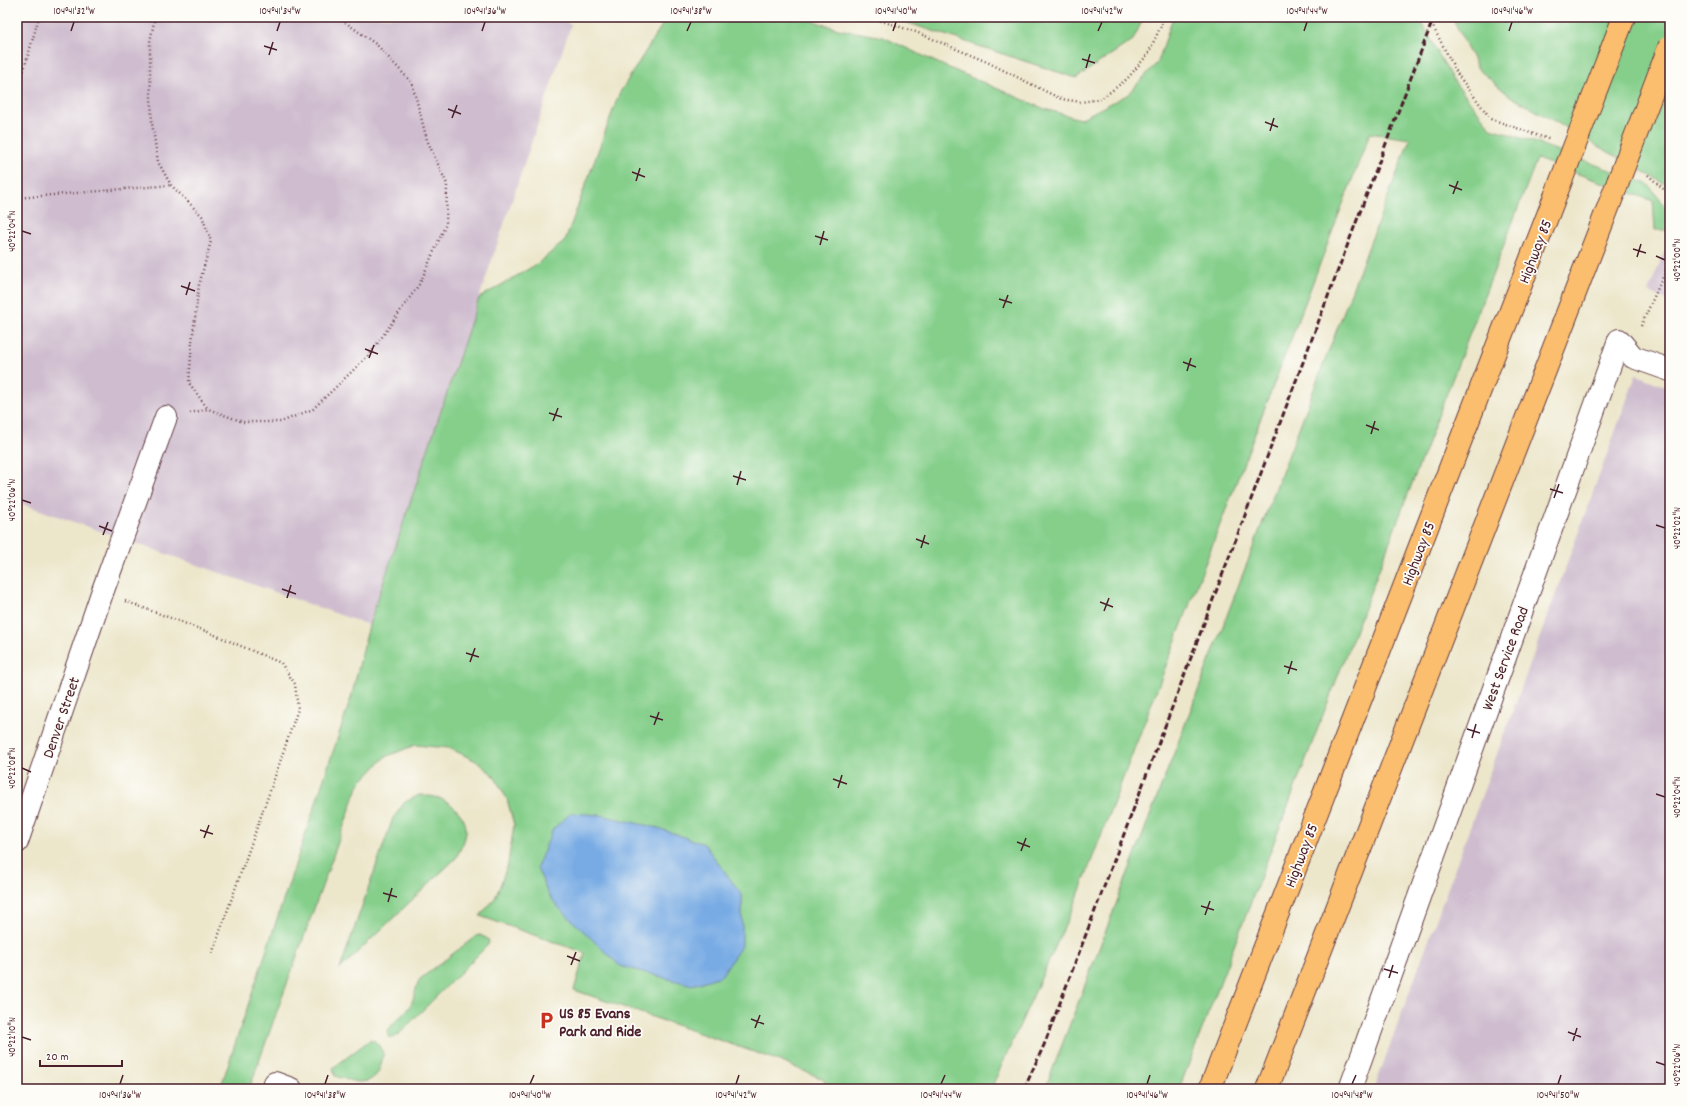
<svg xmlns="http://www.w3.org/2000/svg" width="1687" height="1106" font-family="Dekko,sans-serif">
	<style>
		.industrial { fill: #cfbdcf }
		.green { fill: #85cf8b; stroke: #68775b }
		.water { fill: #78abe4; stroke: #616588 }
		.lines { fill: none; stroke-linecap: round; stroke-linejoin: round }
		.minor-casing { stroke: #623d43; stroke-width: 24 }
		.highway-casing { stroke: #623d43; stroke-width: 24 }
		.path { stroke: #623d43; stroke-width: 2.5; stroke-dasharray: 1 3; stroke-linecap: butt }
		.minor { stroke: #fff; stroke-width: 22 }
		.highway { stroke: #fbbd6e; stroke-width: 22 }
		.rail { stroke: #4a1f2b; stroke-width: 3; stroke-dasharray: 6 3; stroke-linecap: butt }
		.highway-bridge-casing { stroke: #623d43; stroke-width: 24; stroke-linecap: butt }
		.highway-bridge { stroke: #fbbd6e; stroke-width: 22 }
		.ticks { fill: none; stroke: #4a1f2b; stroke-width: 1.5 }
		.labels { text-anchor: middle; stroke-width: 3.5; stroke-linejoin: round; paint-order: stroke }
		.street-label { font-size: 16px; fill: #4a1f2b; stroke: #fdfcf7 }
		.poi-label { font-size: 16px; font-weight: bold; fill: #4a1f2b; stroke: #fdfcf7; text-anchor: start }
		.neatline { fill: none; stroke: #4a1f2b; stroke-width: 1.5 }
		.ticks-label { font-size: 10px; text-anchor: middle; fill: #4a1f2b }
	</style>
	<rect width="100%" height="100%" fill="#fdfcf7"/>
	<filter id="ink" filterUnits="userSpaceOnUse"><feTurbulence type="fractalNoise" baseFrequency=".025" numOctaves="2"/><feDisplacementMap in="SourceGraphic" scale="8" xChannelSelector="R" yChannelSelector="G"/><feConvolveMatrix kernelMatrix="1 2 1 2 8 2 1 2 1" color-interpolation-filters="sRGB"/></filter>
	<filter id="wash" filterUnits="userSpaceOnUse"><feTurbulence type="fractalNoise" baseFrequency=".012" numOctaves="4" result="noise"/><feDisplacementMap in="SourceGraphic" scale="16" xChannelSelector="R" yChannelSelector="G"/><feGaussianBlur stdDeviation="0.9" result="paint"/><feColorMatrix in="noise" values="0 0 0 0 0 0 0 0 0 0 0 0 0 0 0 0 0 1.4 0 .05"/><feComposite in="paint" operator="in"/></filter>
	<g filter="url(#wash)">
		<rect width="100%" height="100%" fill="#ece6ca"/>
		<g class="industrial">
			<path d="M 17,17 L 556,17 L 571,25 L 369,625 L 17,502 Z"/>
			<path d="M 1670,238 L 1670,301 L 1648,292 Z"/>
			<path d="M 1636,375 L 1670,388 L 1670,1089 L 1374,1089 Z"/>
		</g>
		<g class="green">
			<path d="M 667,17 L 802,17 L 838,29 L 883,37 L 942,65 L 1045,109 L 1080,119 L 1127,95 L 1158,62 L 1173,17 L 1419,17 L 1452,79 L 1491,128 L 1534,142 L 1648,184 L 1670,213 L 1670,230 L 1655,230 L 1653,201 L 1537,159 L 1179,1089 L 1045,1089 L 1410,139 L 1370,133 L 1076,901 L 991,1089 L 828,1089 L 823,1079 L 777,1060 L 574,990 L 585,953 L 480,916 L 495,898 L 500,886 L 508,863 L 514,825 L 507,799 L 494,776 L 476,761 L 449,748 L 415,745 L 385,757 L 359,784 L 249,1089 L 220,1089 L 351,698 L 369,625 L 479,298 L 537,264 L 565,241 L 619,94 Z"/>
			<path d="M 890,17 L 1144,17 L 1133,40 L 1076,78 Z"/>
			<path d="M 1452,17 L 1670,17 L 1670,187 L 1510,96 L 1478,69 Z"/>
			<path d="M 419,795 C 436,796 449,799 460,814 C 463,818 466,823 466,828 C 467,839 460,849 456,858 L 340,969 L 393,818 L 405,802 Z"/>
			<path d="M 480,935 L 488,939 L 489,942 L 488,945 L 401,1032 L 394,1038 L 389,1037 L 387,1033 C 392,1022 403,1016 410,1006 C 414,1000 415,988 420,979 L 476,936 Z"/>
			<path d="M 371,1039 L 375,1041 L 384,1052 C 382,1059 381,1069 377,1074 C 367,1088 348,1080 335,1076 L 333,1068 Z"/>
		</g>
		<path class="water" d="M 571,813 L 600,815 L 658,828 L 704,844 L 742,895 L 742,945 L 721,976 L 692,985 L 620,966 L 558,907 L 548,894 L 537,867 L 553,829 Z"/>
	</g>
	<g filter="url(#ink)">
		<g class="lines">
			<defs>
				<g id="minor">
					<path d="M 17,842 L 102,593 L 166,417"/>
					<path d="M 274,1089 L 275,1083 L 291,1089"/>
					<path d="M 1350,1089 L 1619,340 L 1633,357 L 1670,370"/>
				</g>
				<g id="highway">
					<path d="M 1210,1089 L 1566,168"/>
					<path d="M 1267,1089 L 1618,182"/>
				</g>
			</defs>
			<use href="#minor" class="minor-casing"/>
			<use href="#highway" class="highway-casing"/>
			<g class="path">
				<path d="M 155,17 L 150,42 L 150,70 L 152,123 L 158,162 L 171,185 L 202,216 L 211,241 L 199,285 L 192,342 L 189,383 L 208,409"/>
				<path d="M 869,17 L 916,32 L 987,62 L 1061,99 L 1081,102 L 1101,99 L 1127,79 L 1148,54 L 1165,17"/>
				<path d="M 1428,17 L 1458,75 L 1491,119 L 1551,140"/>
				<path d="M 17,94 L 39,17"/>
				<path d="M 1648,175 L 1669,194 L 1670,196"/>
				<path d="M 17,198 L 171,185"/>
				<path d="M 1641,326 L 1670,261"/>
				<path d="M 190,413 L 208,409 L 243,422 L 281,422 L 313,409 L 370,354 L 420,283 L 446,224 L 447,184 L 427,140 L 412,83 L 377,45 L 338,17"/>
				<path d="M 125,601 L 208,632 L 281,663 L 295,684 L 298,709 L 271,788 L 212,954"/>
			</g>
			<use href="#minor" class="minor"/>
			<use href="#highway" class="highway"/>
			<path class="rail" d="M 1024,1089 L 1044,1045 L 1434,17"/>
			<defs>
				<g id="highway-bridge">
					<path d="M 1566,168 L 1624,17"/>
					<path d="M 1618,182 L 1670,45"/>
				</g>
			</defs>
			<use href="#highway-bridge" class="highway-bridge-casing"/>
			<use href="#highway-bridge" class="highway-bridge"/>
		</g>
	</g>
	<path class="ticks" d="M 71,31 L 74,22M 277,31 L 280,22M 482,31 L 485,22M 687,31 L 691,22M 893,31 L 896,22M 1098,31 L 1102,22M 1304,31 L 1307,22M 1509,31 L 1512,22M 264,46 L 277,50M 269,55 L 273,42M 1082,59 L 1095,63M 1086,68 L 1090,54M 448,109 L 461,114M 452,118 L 457,105M 1265,122 L 1278,127M 1270,131 L 1274,118M 632,172 L 645,177M 636,181 L 640,168M 1449,185 L 1462,190M 1453,194 L 1458,181M 22,231 L 31,234M 815,236 L 828,240M 820,245 L 824,231M 1633,249 L 1646,253M 1656,256 L 1665,260M 1637,257 L 1641,244M 181,286 L 195,291M 186,295 L 190,282M 999,299 L 1012,303M 1003,308 L 1008,295M 365,349 L 378,354M 369,358 L 374,345M 1183,362 L 1196,367M 1187,371 L 1191,358M 549,413 L 562,417M 553,421 L 558,408M 1366,425 L 1379,430M 1371,434 L 1375,421M 733,476 L 746,480M 737,485 L 741,471M 1550,489 L 1563,493M 1554,498 L 1559,484M 22,500 L 31,503M 1656,525 L 1665,528M 99,526 L 112,531M 103,535 L 108,522M 916,539 L 929,544M 921,548 L 925,535M 282,589 L 296,594M 287,598 L 291,585M 1100,602 L 1113,607M 1104,611 L 1109,598M 466,653 L 479,657M 470,662 L 475,648M 1284,666 L 1297,670M 1288,674 L 1292,661M 650,716 L 663,720M 654,725 L 659,712M 1467,729 L 1480,733M 1472,738 L 1476,724M 22,768 L 31,772M 833,779 L 847,784M 838,788 L 842,775M 1656,794 L 1665,797M 200,830 L 213,834M 204,838 L 209,825M 1017,842 L 1030,847M 1021,851 L 1026,838M 383,893 L 397,897M 388,902 L 392,888M 1201,906 L 1214,910M 1205,915 L 1210,901M 567,956 L 580,961M 571,965 L 576,952M 1384,969 L 1398,973M 1389,978 L 1393,965M 751,1019 L 764,1024M 755,1028 L 760,1015M 1568,1032 L 1581,1037M 22,1037 L 31,1040M 1573,1041 L 1577,1028M 1656,1062 L 1665,1065M 120,1084 L 123,1075M 325,1084 L 328,1075M 530,1084 L 534,1075M 736,1084 L 739,1075M 941,1084 L 945,1075M 1147,1084 L 1150,1075M 1352,1084 L 1356,1075M 1558,1084 L 1561,1075"/>
	<defs>
		<symbol id="parking-bare" viewBox="-9 -9 18 18"><path d="M-3.5-5.5H1a3.5 3.5 0 0 1 0 7H-1V5.5H-3.5ZM-1-3.4V-.6H.8a1.4 1.4 0 0 0 0-2.8Z" fill="#c8321e" stroke="#fdfcf7" stroke-width="2.5" paint-order="stroke"/></symbol>
	</defs>
	<g fill-rule="evenodd">
		<use href="#parking-bare" x="534" y="1008" width="25" height="25"/>
	</g>
	<g class="labels">
		<g class="street-label">
			<text transform="translate(1534 251) rotate(-69)" y="6">Highway 85</text>
			<text transform="translate(1417 553) rotate(-69)" y="6">Highway 85</text>
			<text transform="translate(1504 658) rotate(-70)" y="6">West Service Road</text>
			<text transform="translate(60 717) rotate(-71)" y="6">Denver Street</text>
			<text transform="translate(1300 855) rotate(-69)" y="6">Highway 85</text>
		</g>
		<g class="poi-label">
			<text x="559" y="1018">US 85 Evans<tspan x="559" dy="18">Park and Ride</tspan></text>
		</g>
	</g>
	<rect width="1687" height="1106" fill="none" stroke="#fdfcf7" stroke-width="44"/>
	<path d="M40 1060v6h82v-6" fill="none" stroke="#4a1f2b" stroke-width="2"/>
	<text x="46" y="1060" font-size="12" fill="#4a1f2b" stroke="#fdfcf7" stroke-width="3" paint-order="stroke">20 m</text>
	<rect x="22" y="22" width="1643" height="1062" class="neatline"/>
	<g class="ticks-label">
		<text x="74" y="14">104°41'32"W</text>
		<text x="280" y="14">104°41'34"W</text>
		<text x="485" y="14">104°41'36"W</text>
		<text x="691" y="14">104°41'38"W</text>
		<text x="896" y="14">104°41'40"W</text>
		<text x="1102" y="14">104°41'42"W</text>
		<text x="1307" y="14">104°41'44"W</text>
		<text x="1512" y="14">104°41'46"W</text>
		<text transform="translate(11 231) rotate(-90)" y="4">40°22'04"N</text>
		<text transform="translate(1676 260) rotate(-90)" y="4">40°22'00"N</text>
		<text transform="translate(11 500) rotate(-90)" y="4">40°22'06"N</text>
		<text transform="translate(1676 528) rotate(-90)" y="4">40°22'02"N</text>
		<text transform="translate(11 768) rotate(-90)" y="4">40°22'08"N</text>
		<text transform="translate(1676 797) rotate(-90)" y="4">40°22'04"N</text>
		<text transform="translate(11 1037) rotate(-90)" y="4">40°22'10"N</text>
		<text transform="translate(1676 1065) rotate(-90)" y="4">40°22'06"N</text>
		<text x="120" y="1098">104°41'36"W</text>
		<text x="325" y="1098">104°41'38"W</text>
		<text x="530" y="1098">104°41'40"W</text>
		<text x="736" y="1098">104°41'42"W</text>
		<text x="941" y="1098">104°41'44"W</text>
		<text x="1147" y="1098">104°41'46"W</text>
		<text x="1352" y="1098">104°41'48"W</text>
		<text x="1558" y="1098">104°41'50"W</text>
	</g>
</svg>
